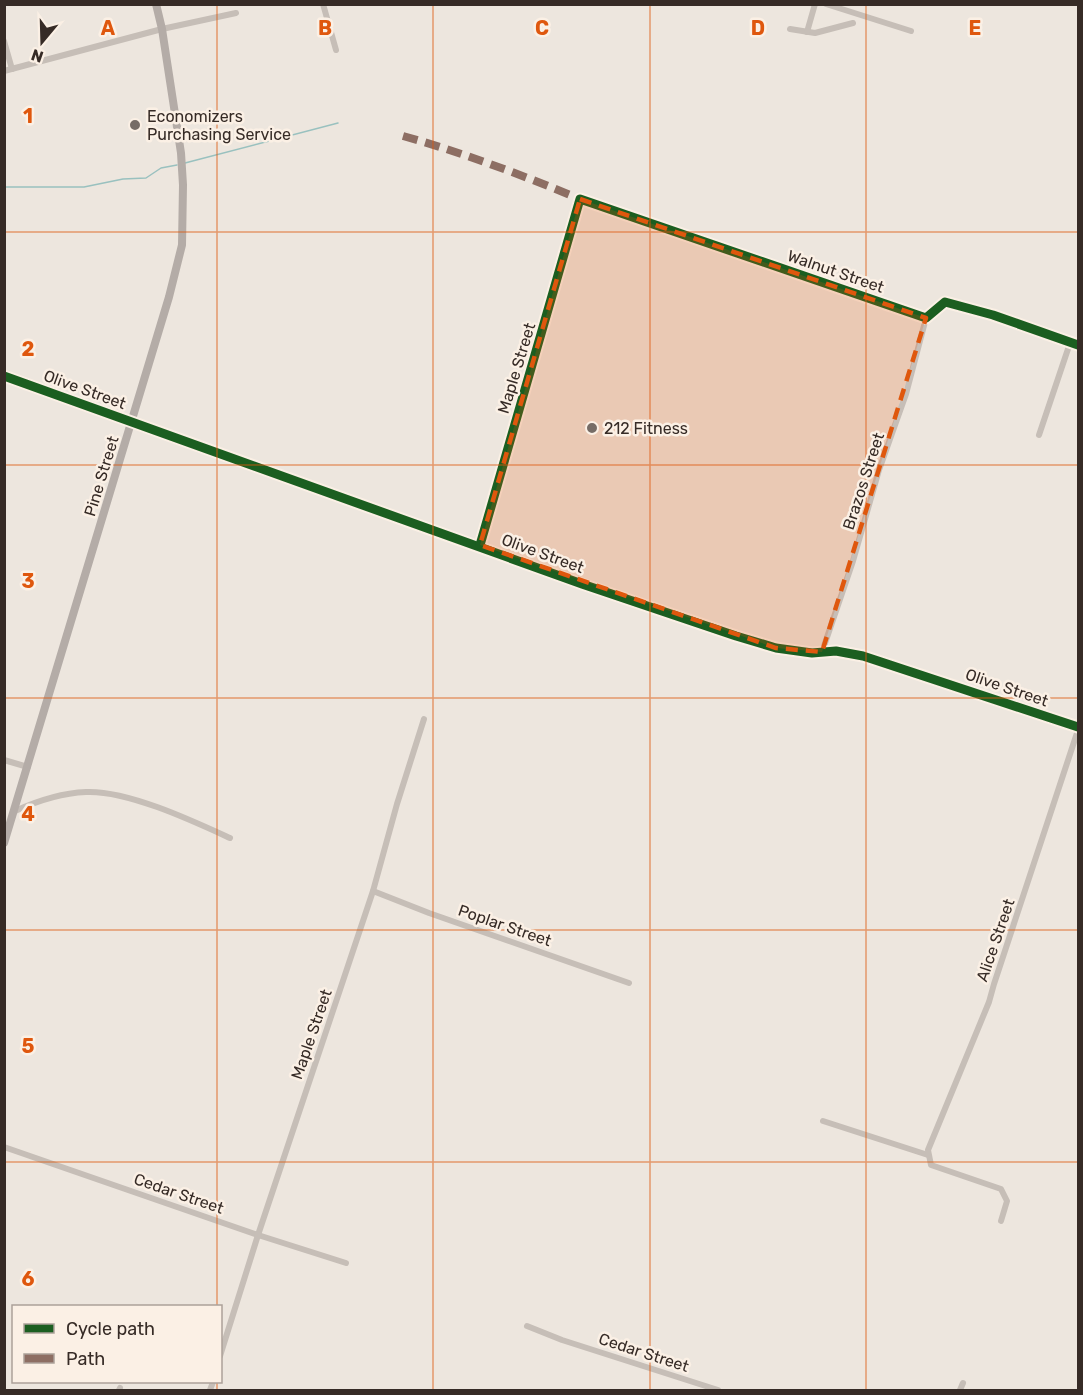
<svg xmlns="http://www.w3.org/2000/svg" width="1083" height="1395" font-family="Rubik,sans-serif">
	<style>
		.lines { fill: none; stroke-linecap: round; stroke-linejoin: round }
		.stream { stroke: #99c1bf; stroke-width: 1.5 }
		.minor { stroke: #c6beb7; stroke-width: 6 }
		.major { stroke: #b4aca7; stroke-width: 8 }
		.quiet { stroke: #8d6e63; stroke-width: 8; stroke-dasharray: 15 8; stroke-linecap: butt }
		.cycleway-casing { stroke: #fbf0e5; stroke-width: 13 }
		.cycleway { stroke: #1b5e20; stroke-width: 9 }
		.marked { fill: #df570d; fill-opacity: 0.2; stroke: #df570d; stroke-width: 4.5; stroke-dasharray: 12 8; stroke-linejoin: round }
		.grid { fill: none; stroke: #df570d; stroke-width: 1.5; stroke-opacity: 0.55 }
		.poi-dot { fill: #766c66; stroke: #fbf0e5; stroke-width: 2 }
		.labels { text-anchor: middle; stroke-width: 5; stroke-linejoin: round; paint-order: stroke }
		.poi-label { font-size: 16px; fill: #362b26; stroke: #fbf0e5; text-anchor: start }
		.street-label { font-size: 16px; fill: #362b26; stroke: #fbf0e5 }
		.grid-label { font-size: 20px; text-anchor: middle; font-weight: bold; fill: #df570d; stroke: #fbf0e5; stroke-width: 5; stroke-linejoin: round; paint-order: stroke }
	</style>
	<rect width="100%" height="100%" fill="#ede6de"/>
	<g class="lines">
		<g class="stream">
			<path d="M 185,163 L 338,123"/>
			<path d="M 4,187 L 84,187 L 123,179 L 146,178 L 161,168 L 177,165"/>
		</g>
		<g class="minor">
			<path d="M 323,4 L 336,50"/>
			<path d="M 826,4 L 911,31"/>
			<path d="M 790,29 L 815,33 L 853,23"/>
			<path d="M 807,32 L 815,4"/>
			<path d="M 4,41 L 12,69"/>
			<path d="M 4,71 L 162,29 L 236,13"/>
			<path d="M 4,376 L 582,584 L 736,636 L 776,648 L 812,653 L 836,651 L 863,656 L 1078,727"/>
			<path d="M 1039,435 L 1070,343"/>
			<path d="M 480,545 L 580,199 L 926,318 L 945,302 L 993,315 L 1078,345"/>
			<path d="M 822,652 L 853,561 L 879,470 L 906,394 L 926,318"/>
			<path d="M 4,760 L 28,767"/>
			<path d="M 15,811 C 37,801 62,793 86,792 C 127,790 193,821 230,838"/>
			<path d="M 373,891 L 429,913 L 629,983"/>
			<path d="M 823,1121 L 928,1155"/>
			<path d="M 4,1147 L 258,1235 L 346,1263"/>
			<path d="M 1001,1221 L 1007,1201 L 1001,1189 L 931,1165 L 928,1150 L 989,1002 L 994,984 L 1078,730"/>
			<path d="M 527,1326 L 562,1340 L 718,1390"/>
			<path d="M 220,1356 L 258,1235 L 373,891 L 397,804 L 424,719"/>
			<path d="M 119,1390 L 120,1388"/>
			<path d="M 210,1390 L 213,1382"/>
			<path d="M 960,1390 L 963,1383"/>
		</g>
		<path class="major" d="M 4,843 L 169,297 L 182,245 L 183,185 L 181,153 L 162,29 L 156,4"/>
		<path class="quiet" d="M 403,136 C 464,153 522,175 580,199"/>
		<defs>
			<g id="cycleway">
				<path d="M 4,376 L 582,584 L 736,636 L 776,648 L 812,653 L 836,651 L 863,656 L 1078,727"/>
				<path d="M 480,545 L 580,199 L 926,318 L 945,302 L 993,315 L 1078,345"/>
			</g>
		</defs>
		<use href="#cycleway" class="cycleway-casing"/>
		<use href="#cycleway" class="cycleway"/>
	</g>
	<path class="marked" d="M 580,199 L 926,318 L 822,652 L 776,648 L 480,545 Z"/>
	<path class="grid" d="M 217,4 L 217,1306M 433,4 L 433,1390M 650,4 L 650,1390M 866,4 L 866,1390M 4,232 L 1078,232M 4,465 L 1078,465M 4,698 L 1078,698M 4,930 L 1078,930M 4,1162 L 1078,1162M 217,1382 L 217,1390"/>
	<g class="poi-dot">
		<circle cx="135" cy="125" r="6"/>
		<circle cx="592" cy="428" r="6"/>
	</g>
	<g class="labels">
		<g class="poi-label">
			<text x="147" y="122">Economizers<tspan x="147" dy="18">Purchasing Service</tspan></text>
			<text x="604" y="434">212 Fitness</text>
		</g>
		<g class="street-label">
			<text transform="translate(836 271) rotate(19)" y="6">Walnut Street</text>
			<text transform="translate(516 368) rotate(-73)" y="6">Maple Street</text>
			<text transform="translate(85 389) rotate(20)" y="6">Olive Street</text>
			<text transform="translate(101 476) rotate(-73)" y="6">Pine Street</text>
			<text transform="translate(863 481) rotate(-72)" y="6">Brazos Street</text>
			<text transform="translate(543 553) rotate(20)" y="6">Olive Street</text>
			<text transform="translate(1007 687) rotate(19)" y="6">Olive Street</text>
			<text transform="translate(505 925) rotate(19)" y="6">Poplar Street</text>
			<text transform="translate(995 940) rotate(-71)" y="6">Alice Street</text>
			<text transform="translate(311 1034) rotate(-71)" y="6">Maple Street</text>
			<text transform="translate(179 1193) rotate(19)" y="6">Cedar Street</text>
			<text transform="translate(644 1352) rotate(18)" y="6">Cedar Street</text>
		</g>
	</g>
	<g class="grid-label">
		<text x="108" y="35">A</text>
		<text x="325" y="35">B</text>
		<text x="542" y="35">C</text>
		<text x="758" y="35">D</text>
		<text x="975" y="35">E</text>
		<text x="28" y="123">1</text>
		<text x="28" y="356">2</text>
		<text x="28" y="588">3</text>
		<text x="28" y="821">4</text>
		<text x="28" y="1053">5</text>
		<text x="28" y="1286">6</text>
	</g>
	<rect width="1083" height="1395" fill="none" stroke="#362b26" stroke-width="12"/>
	<rect x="12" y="1305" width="210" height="78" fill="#fbf0e5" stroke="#aca199" stroke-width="1.5"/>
	<rect x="24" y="1324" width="30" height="9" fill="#1b5e20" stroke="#aca199" stroke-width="1.5"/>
	<text x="66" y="1335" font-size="18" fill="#362b26">Cycle path</text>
	<rect x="24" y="1354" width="30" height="9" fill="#8d6e63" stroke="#aca199" stroke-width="1.5"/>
	<text x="66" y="1365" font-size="18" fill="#362b26">Path</text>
	<g transform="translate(42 42) rotate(199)" stroke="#fbf0e5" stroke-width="4.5" paint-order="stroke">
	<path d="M0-4.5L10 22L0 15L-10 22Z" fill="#362b26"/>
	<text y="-9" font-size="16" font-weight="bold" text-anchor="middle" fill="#362b26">N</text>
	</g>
</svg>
